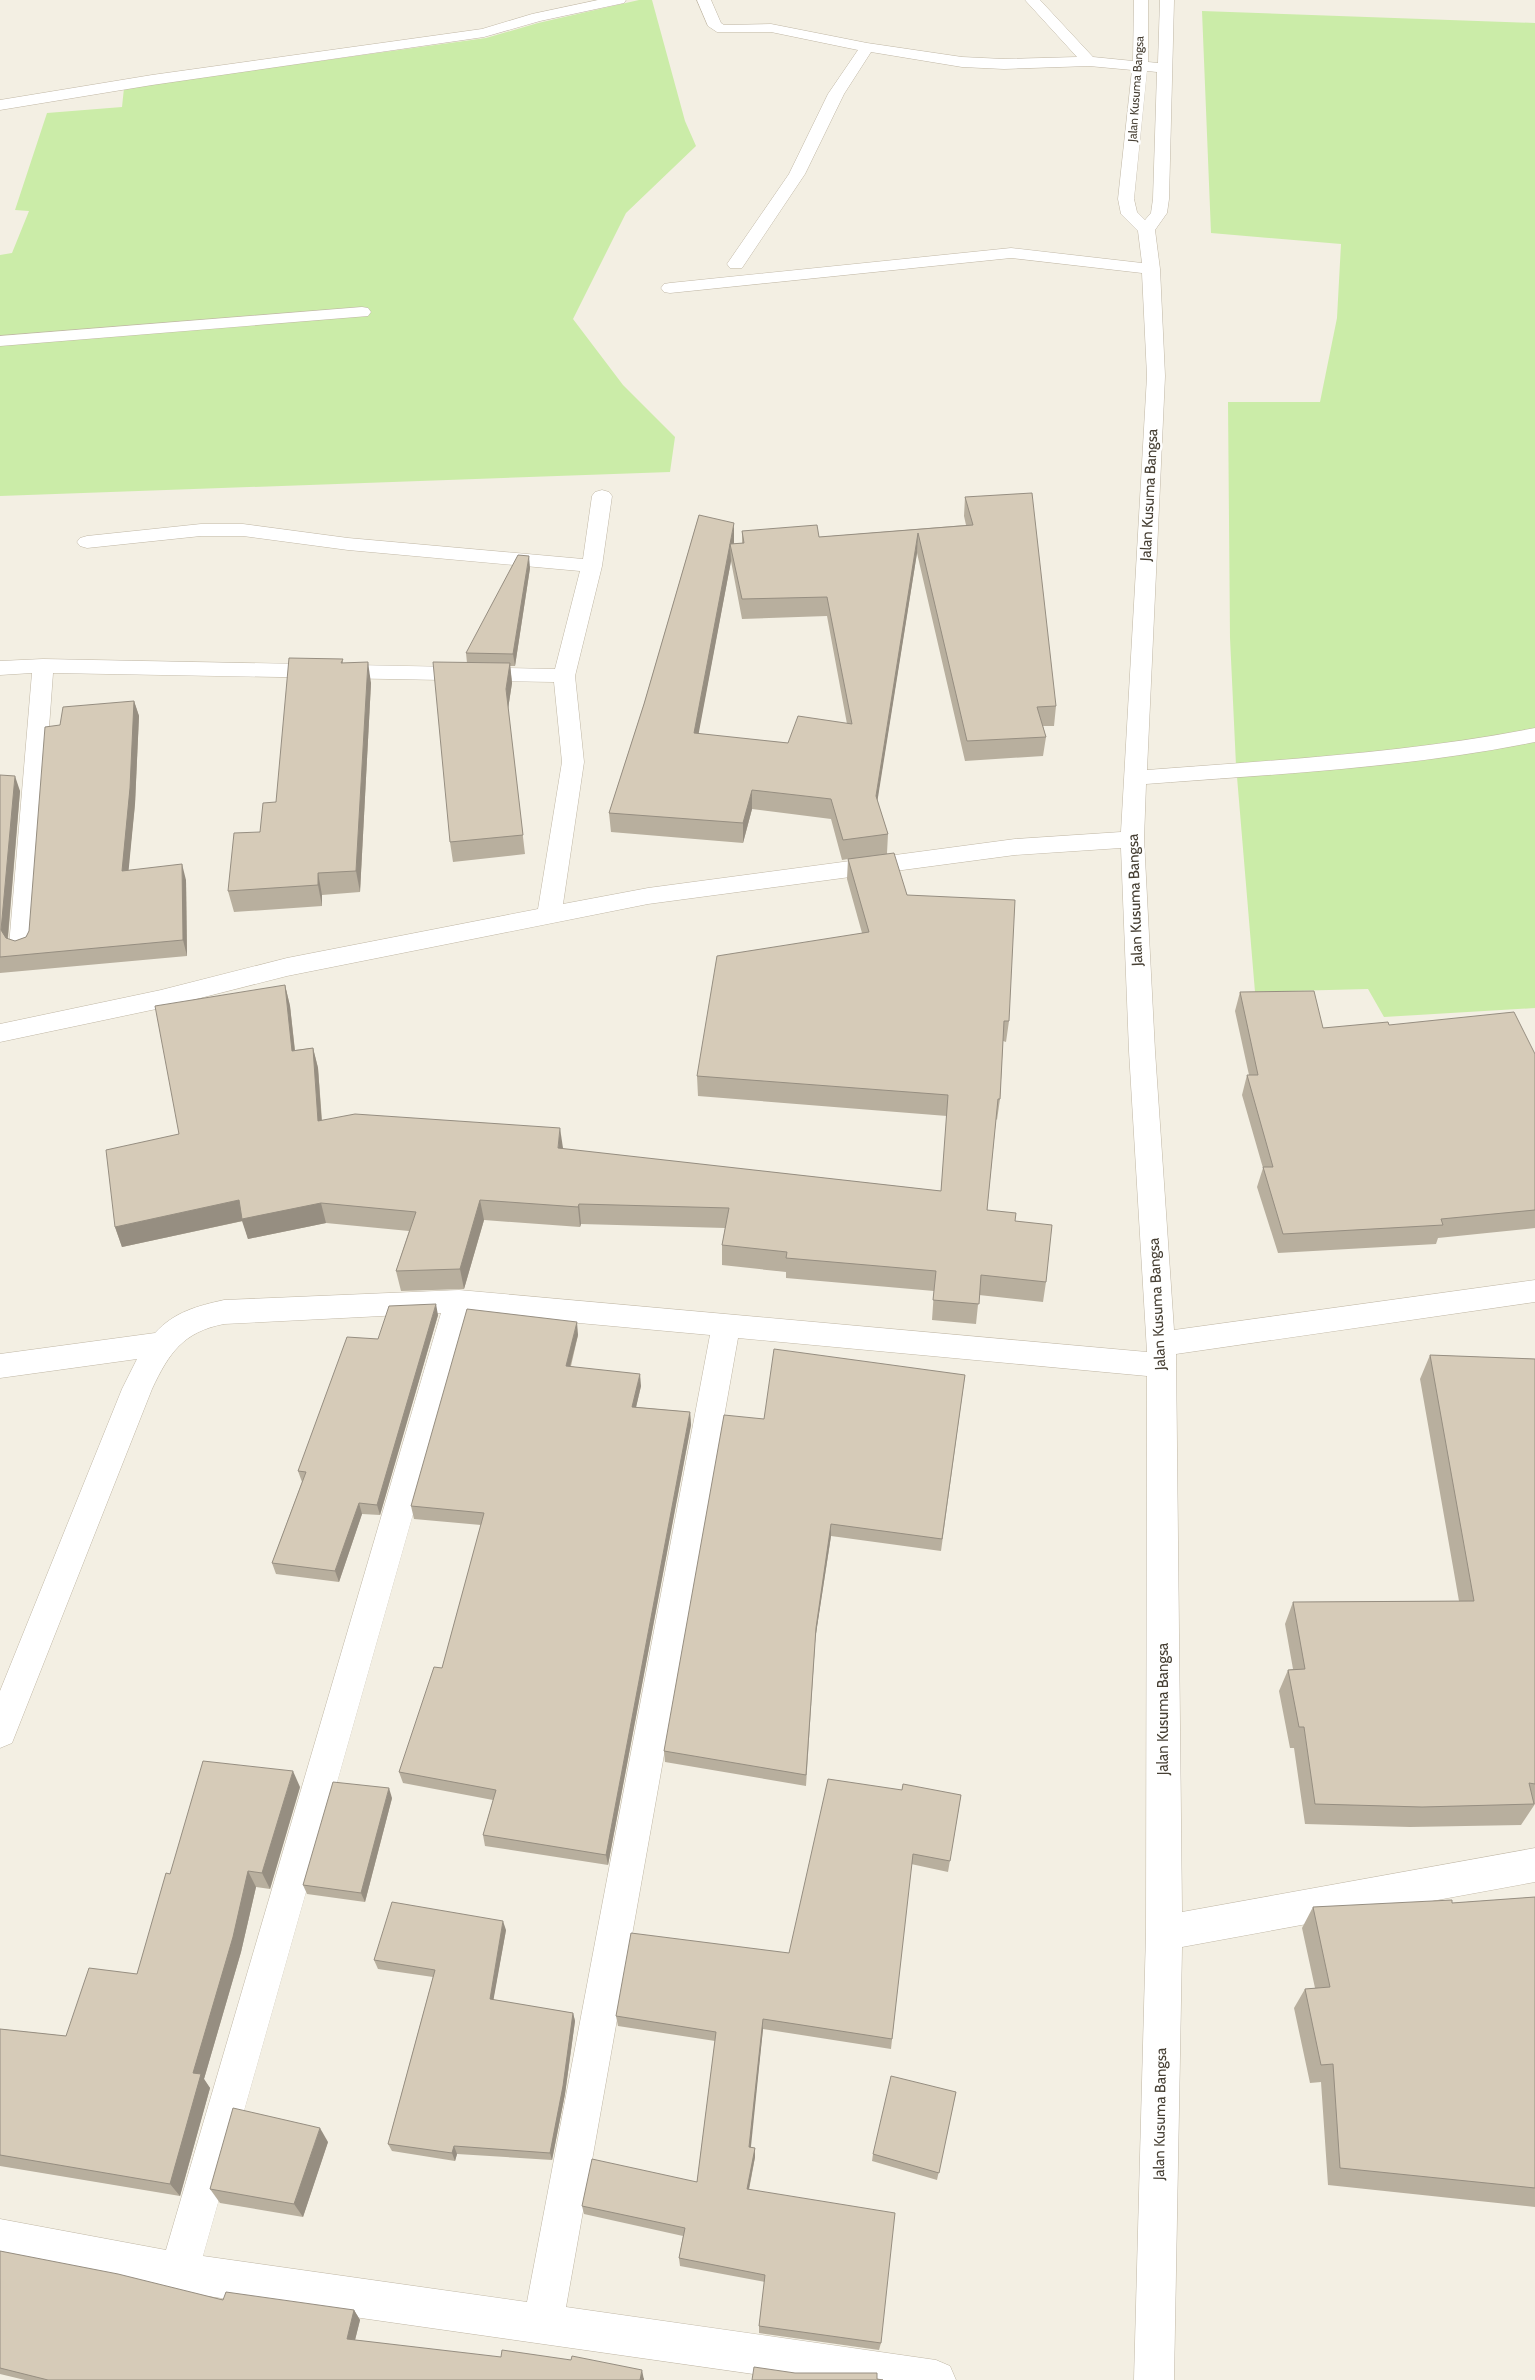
<svg xmlns="http://www.w3.org/2000/svg" width="1535" height="2380" font-family="Cabin,sans-serif">
	<style>
		.green { fill: #cbeca8 }
		.lines { fill: none; stroke-linecap: round; stroke-linejoin: round }
		.minor-casing { stroke: #c0b7a5; stroke-width: 1 }
		.minor { fill: #fff; fill-rule: evenodd }
		.wall { fill: #b8af9e; fill-rule: evenodd }
		.shaded-wall { fill: #968e81 }
		.building { fill: #d6cbb8; stroke: #968e81 }
		.labels { text-anchor: middle; stroke-width: 5; stroke-linejoin: round; paint-order: stroke }
		.far-street-label { font-size: 12px; fill: #463f33; stroke: #fff }
		.street-label { font-size: 15px; fill: #463f33; stroke: #fff }
	</style>
	<rect width="100%" height="100%" fill="#f3efe3"/>
	<g class="green">
		<path d="M 639,0 L 652,0 L 685,121 L 696,146 L 626,213 L 573,319 L 623,385 L 675,437 L 670,472 L 0,496 L 0,255 L 12,253 L 29,211 L 15,210 L 47,113 L 122,107 L 124,88 L 486,38 L 538,23 Z"/>
		<path d="M 1202,11 L 1535,23 L 1535,1008 L 1384,1017 L 1368,989 L 1255,992 L 1236,765 L 1230,638 L 1228,402 L 1320,402 L 1337,318 L 1341,244 L 1211,233 Z"/>
	</g>
	<g class="lines">
		<defs>
			<g id="minor">
				<path d="M 598,0 L 626,0 L 624,3 L 540,21 L 484,37 L 152,85 L 0,110 L 0,100 L 152,75 L 482,29 L 532,14 Z"/>
				<path d="M 697,0 L 711,0 L 721,23 L 724,25 L 771,24 L 867,43 L 962,57 L 1004,59 L 1077,57 L 1025,0 L 1040,0 L 1093,57 L 1133,61 L 1134,0 L 1148,0 L 1148,62 L 1158,63 L 1160,0 L 1174,0 L 1169,199 L 1167,213 L 1155,230 L 1160,269 L 1165,376 L 1147,770 C 1277,760 1407,753 1535,728 L 1535,742 C 1406,768 1277,774 1146,784 L 1144,839 L 1155,1051 L 1174,1330 L 1535,1280 L 1535,1302 L 1176,1354 L 1182,1912 L 1535,1848 L 1535,1882 L 1182,1947 L 1174,2380 L 1134,2380 L 1146,1933 L 1147,1376 L 738,1338 L 566,2307 L 936,2360 L 950,2366 L 956,2380 L 795,2380 L 179,2292 L 0,2257 L 0,2219 L 166,2250 L 441,1313 L 224,1324 C 183,1332 169,1353 152,1389 L 12,1743 L 0,1748 L 0,1691 L 122,1389 L 137,1359 L 0,1378 L 0,1354 L 155,1333 C 174,1312 197,1306 224,1300 L 459,1290 L 1147,1352 L 1129,1051 L 1121,848 L 1015,855 L 648,904 L 287,976 L 161,1008 L 0,1042 L 0,1024 L 161,990 L 287,958 L 538,909 L 562,762 L 554,682 L 53,673 L 33,946 L 30,952 L 21,955 L 12,952 L 9,946 L 32,673 L 0,675 L 0,661 L 43,659 L 555,669 L 580,571 L 348,550 L 243,536 L 201,536 L 87,548 L 80,546 L 77,542 L 80,538 L 87,536 L 201,524 L 243,524 L 348,538 L 583,559 L 592,496 L 595,492 L 602,490 L 609,492 L 612,496 L 602,566 L 575,676 L 584,762 L 563,904 L 648,888 L 1015,839 L 1121,832 L 1147,376 L 1142,273 L 1011,258 L 670,293 L 664,292 L 661,288 L 664,284 L 670,283 L 1011,248 L 1142,263 L 1138,231 L 1121,214 L 1118,199 L 1132,70 L 1089,66 L 1004,69 L 962,67 L 871,52 L 844,94 L 805,174 L 742,268 L 730,268 L 727,264 L 789,174 L 828,94 L 858,50 L 771,32 L 717,32 L 708,26 ZM 1147,71 L 1157,72 L 1153,199 L 1151,213 L 1145,220 L 1137,212 L 1134,199 ZM 470,1313 L 710,1335 L 527,2302 L 203,2256 Z"/>
				<path d="M 362,307 L 368,308 L 371,312 L 368,316 L 0,346 L 0,336 Z"/>
			</g>
		</defs>
		<use href="#minor" class="minor-casing"/>
		<use href="#minor" class="minor"/>
	</g>
	<g class="wall">
		<path d="M 965,497 L 1056,706 L 1054,726 L 1043,726 L 1046,737 L 1043,756 L 965,761 L 917,553 L 877,800 L 888,834 L 887,853 L 907,895 L 1009,1021 L 1006,1042 L 1003,1041 L 1000,1099 L 997,1120 L 996,1119 L 987,1210 L 1015,1221 L 1046,1282 L 1043,1302 L 979,1295 L 976,1324 L 932,1320 L 934,1291 L 786,1278 L 786,1272 L 722,1265 L 722,1245 L 725,1228 L 581,1224 L 580,1227 L 484,1220 L 464,1289 L 401,1291 L 396,1271 L 409,1231 L 326,1223 L 248,1239 L 243,1221 L 122,1247 L 115,1227 L 179,1134 L 285,985 L 290,1006 L 295,1050 L 313,1048 L 318,1068 L 322,1120 L 563,1149 L 941,1191 L 947,1116 L 698,1096 L 697,1076 L 862,933 L 847,879 L 848,859 L 842,860 L 831,819 L 752,809 L 743,843 L 611,832 L 609,813 L 644,704 L 699,515 L 734,542 L 734,544 L 742,543 L 742,531 L 819,537 L 966,525 L 964,516 ZM 731,561 L 742,619 L 827,616 L 847,724 L 788,743 L 698,734 Z"/>
		<path d="M 530,568 L 515,666 L 510,666 L 512,683 L 508,709 L 525,854 L 453,862 L 450,842 L 467,663 L 466,653 Z"/>
		<path d="M 343,659 L 343,663 L 371,683 L 360,892 L 322,895 L 322,906 L 234,912 L 228,891 L 276,802 Z"/>
		<path d="M 134,701 L 139,716 L 135,804 L 128,870 L 186,880 L 187,956 L 0,973 L 0,775 L 20,791 L 8,939 L 15,941 L 26,937 L 29,931 L 60,725 Z"/>
		<path d="M 1240,992 L 1323,1028 L 1389,1025 L 1535,1054 L 1535,1228 L 1438,1238 L 1436,1244 L 1278,1253 L 1257,1187 L 1263,1168 L 1242,1095 L 1247,1075 L 1249,1075 L 1235,1011 Z"/>
		<path d="M 438,1315 L 380,1515 L 362,1514 L 339,1582 L 276,1574 L 272,1563 L 302,1482 L 298,1471 L 378,1339 Z"/>
		<path d="M 578,1335 L 571,1366 L 641,1386 L 636,1407 L 690,1412 L 691,1425 L 608,1865 L 485,1846 L 483,1835 L 493,1800 L 403,1783 L 399,1772 L 442,1668 L 481,1525 L 414,1519 L 411,1506 Z"/>
		<path d="M 1430,1355 L 1535,1359 L 1535,1804 L 1521,1825 L 1410,1827 L 1305,1824 L 1294,1748 L 1290,1748 L 1279,1691 L 1288,1670 L 1293,1669 L 1285,1624 L 1293,1602 L 1459,1601 L 1420,1379 Z"/>
		<path d="M 965,1375 L 941,1551 L 831,1536 L 815,1640 L 806,1786 L 665,1762 L 664,1751 L 764,1419 Z"/>
		<path d="M 300,1787 L 270,1889 L 256,1887 L 241,1952 L 204,2079 L 210,2088 L 180,2196 L 0,2166 L 0,2029 L 66,2036 L 137,1974 L 170,1874 Z"/>
		<path d="M 902,1790 L 961,1795 L 948,1872 L 911,1864 L 891,2049 L 763,2029 L 750,2148 L 755,2148 L 755,2157 L 749,2190 L 881,2343 L 879,2350 L 759,2333 L 759,2326 L 765,2282 L 680,2266 L 679,2258 L 683,2236 L 584,2214 L 582,2206 L 697,2182 L 715,2041 L 618,2026 L 616,2016 L 789,1953 Z"/>
		<path d="M 392,1798 L 365,1902 L 307,1894 L 303,1885 Z"/>
		<path d="M 1535,1897 L 1535,2207 L 1328,2185 L 1321,2082 L 1310,2083 L 1294,2008 L 1305,1989 L 1315,1988 L 1302,1928 L 1313,1907 L 1452,1903 Z"/>
		<path d="M 506,1930 L 493,2000 L 573,2013 L 575,2021 L 565,2094 L 552,2160 L 457,2154 L 455,2161 L 392,2151 L 388,2144 L 433,1977 L 378,1969 L 374,1960 Z"/>
		<path d="M 956,2092 L 937,2180 L 872,2161 L 873,2154 Z"/>
		<path d="M 328,2142 L 303,2217 L 220,2203 L 210,2189 Z"/>
		<path d="M 0,2251 L 223,2300 L 354,2310 L 360,2320 L 355,2340 L 644,2378 L 644,2380 L 25,2380 L 0,2374 Z"/>
	</g>
	<g class="shaded-wall">
		<path d="M 734,523 L 734,542 L 732,553 L 730,544 L 731,561 L 695,753 L 694,733 Z"/>
		<path d="M 918,533 L 917,553 L 875,816 L 876,796 Z"/>
		<path d="M 529,556 L 530,568 L 515,666 L 513,654 Z"/>
		<path d="M 368,662 L 371,683 L 360,892 L 356,871 Z"/>
		<path d="M 510,663 L 512,683 L 508,709 L 506,689 Z"/>
		<path d="M 134,701 L 139,716 L 135,804 L 127,887 L 122,871 Z"/>
		<path d="M 15,776 L 20,791 L 7,946 L 1,930 Z"/>
		<path d="M 752,790 L 752,809 L 743,843 L 743,823 Z"/>
		<path d="M 182,864 L 186,880 L 187,956 L 183,940 Z"/>
		<path d="M 318,873 L 322,895 L 322,906 L 318,885 Z"/>
		<path d="M 285,985 L 290,1006 L 297,1071 L 292,1051 Z"/>
		<path d="M 313,1048 L 318,1068 L 323,1141 L 318,1121 Z"/>
		<path d="M 560,1128 L 563,1148 L 561,1168 L 558,1148 Z"/>
		<path d="M 239,1200 L 321,1203 L 326,1223 L 248,1239 L 242,1221 L 122,1247 L 115,1227 Z"/>
		<path d="M 480,1200 L 484,1220 L 464,1289 L 460,1269 Z"/>
		<path d="M 579,1204 L 581,1224 L 580,1227 L 578,1207 Z"/>
		<path d="M 436,1304 L 438,1315 L 380,1515 L 377,1505 Z"/>
		<path d="M 577,1322 L 578,1335 L 567,1378 L 566,1366 Z"/>
		<path d="M 640,1374 L 641,1386 L 633,1420 L 632,1407 Z"/>
		<path d="M 690,1412 L 691,1425 L 608,1865 L 606,1855 Z"/>
		<path d="M 359,1503 L 362,1514 L 339,1582 L 335,1571 Z"/>
		<path d="M 831,1524 L 831,1536 L 815,1640 L 806,1786 L 816,1628 Z"/>
		<path d="M 293,1771 L 300,1787 L 270,1889 L 262,1873 Z"/>
		<path d="M 389,1788 L 392,1798 L 365,1902 L 361,1893 Z"/>
		<path d="M 248,1871 L 256,1887 L 241,1952 L 204,2079 L 210,2088 L 180,2196 L 170,2184 L 193,2073 Z"/>
		<path d="M 503,1921 L 506,1930 L 492,2008 L 490,1999 Z"/>
		<path d="M 573,2013 L 575,2021 L 565,2094 L 552,2160 L 550,2153 Z"/>
		<path d="M 763,2019 L 763,2029 L 750,2156 L 749,2147 Z"/>
		<path d="M 320,2128 L 328,2142 L 303,2217 L 294,2204 Z"/>
		<path d="M 454,2146 L 457,2154 L 455,2161 L 452,2153 Z"/>
		<path d="M 755,2148 L 755,2157 L 747,2198 L 747,2189 Z"/>
		<path d="M 354,2310 L 360,2320 L 353,2348 L 347,2339 Z"/>
		<path d="M 642,2370 L 644,2380 L 640,2380 Z"/>
	</g>
	<g class="building">
		<path d="M 1032,493 L 1056,706 L 1037,707 L 1046,737 L 967,741 L 918,533 L 876,796 L 888,834 L 843,840 L 831,799 L 752,790 L 743,823 L 609,813 L 644,704 L 699,515 L 734,523 L 694,733 L 788,743 L 798,716 L 852,724 L 827,597 L 742,599 L 730,544 L 744,543 L 742,531 L 817,525 L 819,537 L 973,525 L 965,497 Z"/>
		<path d="M 518,555 L 529,556 L 513,654 L 466,653 Z"/>
		<path d="M 289,658 L 343,659 L 341,663 L 368,662 L 356,871 L 318,873 L 318,885 L 228,891 L 234,833 L 260,832 L 263,803 L 276,802 Z"/>
		<path d="M 433,662 L 510,663 L 506,689 L 523,835 L 450,842 Z"/>
		<path d="M 134,701 L 130,788 L 122,871 L 182,864 L 183,940 L 0,957 L 0,775 L 15,776 L 1,930 L 6,938 L 15,941 L 26,937 L 29,931 L 45,727 L 60,725 L 63,707 Z"/>
		<path d="M 894,853 L 907,895 L 1015,900 L 1009,1021 L 1004,1021 L 1000,1099 L 998,1099 L 987,1210 L 1016,1213 L 1015,1221 L 1052,1225 L 1046,1282 L 981,1275 L 979,1304 L 933,1300 L 936,1271 L 786,1258 L 787,1252 L 722,1245 L 729,1208 L 579,1204 L 578,1207 L 480,1200 L 460,1269 L 396,1271 L 416,1212 L 321,1203 L 242,1219 L 239,1200 L 115,1227 L 106,1150 L 179,1134 L 155,1006 L 285,985 L 292,1051 L 313,1048 L 318,1121 L 355,1114 L 560,1128 L 558,1148 L 941,1191 L 948,1095 L 697,1076 L 717,956 L 869,932 L 848,859 Z"/>
		<path d="M 1314,991 L 1323,1028 L 1388,1022 L 1389,1025 L 1514,1012 L 1535,1054 L 1535,1210 L 1441,1219 L 1443,1225 L 1283,1234 L 1263,1167 L 1273,1167 L 1247,1075 L 1258,1075 L 1240,992 Z"/>
		<path d="M 436,1304 L 377,1505 L 359,1503 L 335,1571 L 272,1563 L 306,1472 L 298,1471 L 347,1337 L 378,1339 L 389,1306 Z"/>
		<path d="M 467,1309 L 577,1322 L 566,1366 L 640,1374 L 632,1407 L 690,1412 L 606,1855 L 483,1835 L 496,1790 L 399,1772 L 434,1667 L 442,1668 L 484,1513 L 411,1506 Z"/>
		<path d="M 774,1349 L 965,1375 L 942,1539 L 831,1524 L 816,1628 L 806,1775 L 664,1751 L 724,1415 L 764,1419 Z"/>
		<path d="M 1430,1355 L 1535,1359 L 1535,1784 L 1529,1783 L 1534,1804 L 1422,1807 L 1315,1804 L 1304,1727 L 1299,1727 L 1288,1670 L 1305,1669 L 1293,1602 L 1474,1601 Z"/>
		<path d="M 203,1761 L 293,1771 L 262,1873 L 248,1871 L 233,1937 L 193,2073 L 201,2074 L 170,2184 L 0,2155 L 0,2029 L 66,2036 L 89,1968 L 137,1974 L 166,1873 L 170,1874 Z"/>
		<path d="M 828,1779 L 902,1790 L 903,1784 L 961,1795 L 950,1861 L 913,1854 L 892,2039 L 763,2019 L 749,2147 L 755,2148 L 747,2189 L 895,2213 L 881,2343 L 759,2326 L 765,2275 L 679,2258 L 685,2228 L 582,2206 L 592,2159 L 697,2182 L 716,2032 L 616,2016 L 631,1933 L 789,1953 Z"/>
		<path d="M 333,1782 L 389,1788 L 361,1893 L 303,1885 Z"/>
		<path d="M 1535,1897 L 1535,2188 L 1340,2168 L 1333,2064 L 1321,2065 L 1305,1989 L 1330,1987 L 1313,1907 L 1452,1900 L 1452,1903 Z"/>
		<path d="M 392,1902 L 503,1921 L 490,1999 L 573,2013 L 563,2086 L 550,2153 L 454,2146 L 452,2153 L 388,2144 L 435,1970 L 374,1960 Z"/>
		<path d="M 891,2076 L 956,2092 L 939,2173 L 873,2154 Z"/>
		<path d="M 233,2108 L 320,2128 L 294,2204 L 210,2189 Z"/>
		<path d="M 0,2251 L 118,2274 L 223,2300 L 226,2292 L 354,2310 L 347,2339 L 501,2357 L 502,2350 L 571,2360 L 572,2356 L 642,2370 L 640,2380 L 48,2380 L 0,2368 Z"/>
		<path d="M 754,2367 L 795,2373 L 877,2373 L 877,2379 L 883,2380 L 752,2380 Z"/>
	</g>
	<g class="labels">
		<g class="far-street-label">
			<text transform="translate(1136 89) rotate(-86)" y="4">Jalan Kusuma Bangsa</text>
		</g>
		<g class="street-label">
			<text transform="translate(1149 495) rotate(-87)" y="5">Jalan Kusuma Bangsa</text>
			<text transform="translate(1135 900) rotate(-92)" y="5">Jalan Kusuma Bangsa</text>
			<text transform="translate(1157 1304) rotate(-93)" y="5">Jalan Kusuma Bangsa</text>
			<text transform="translate(1163 1709) rotate(-90)" y="5">Jalan Kusuma Bangsa</text>
			<text transform="translate(1160 2114) rotate(-89)" y="5">Jalan Kusuma Bangsa</text>
		</g>
	</g>
</svg>
